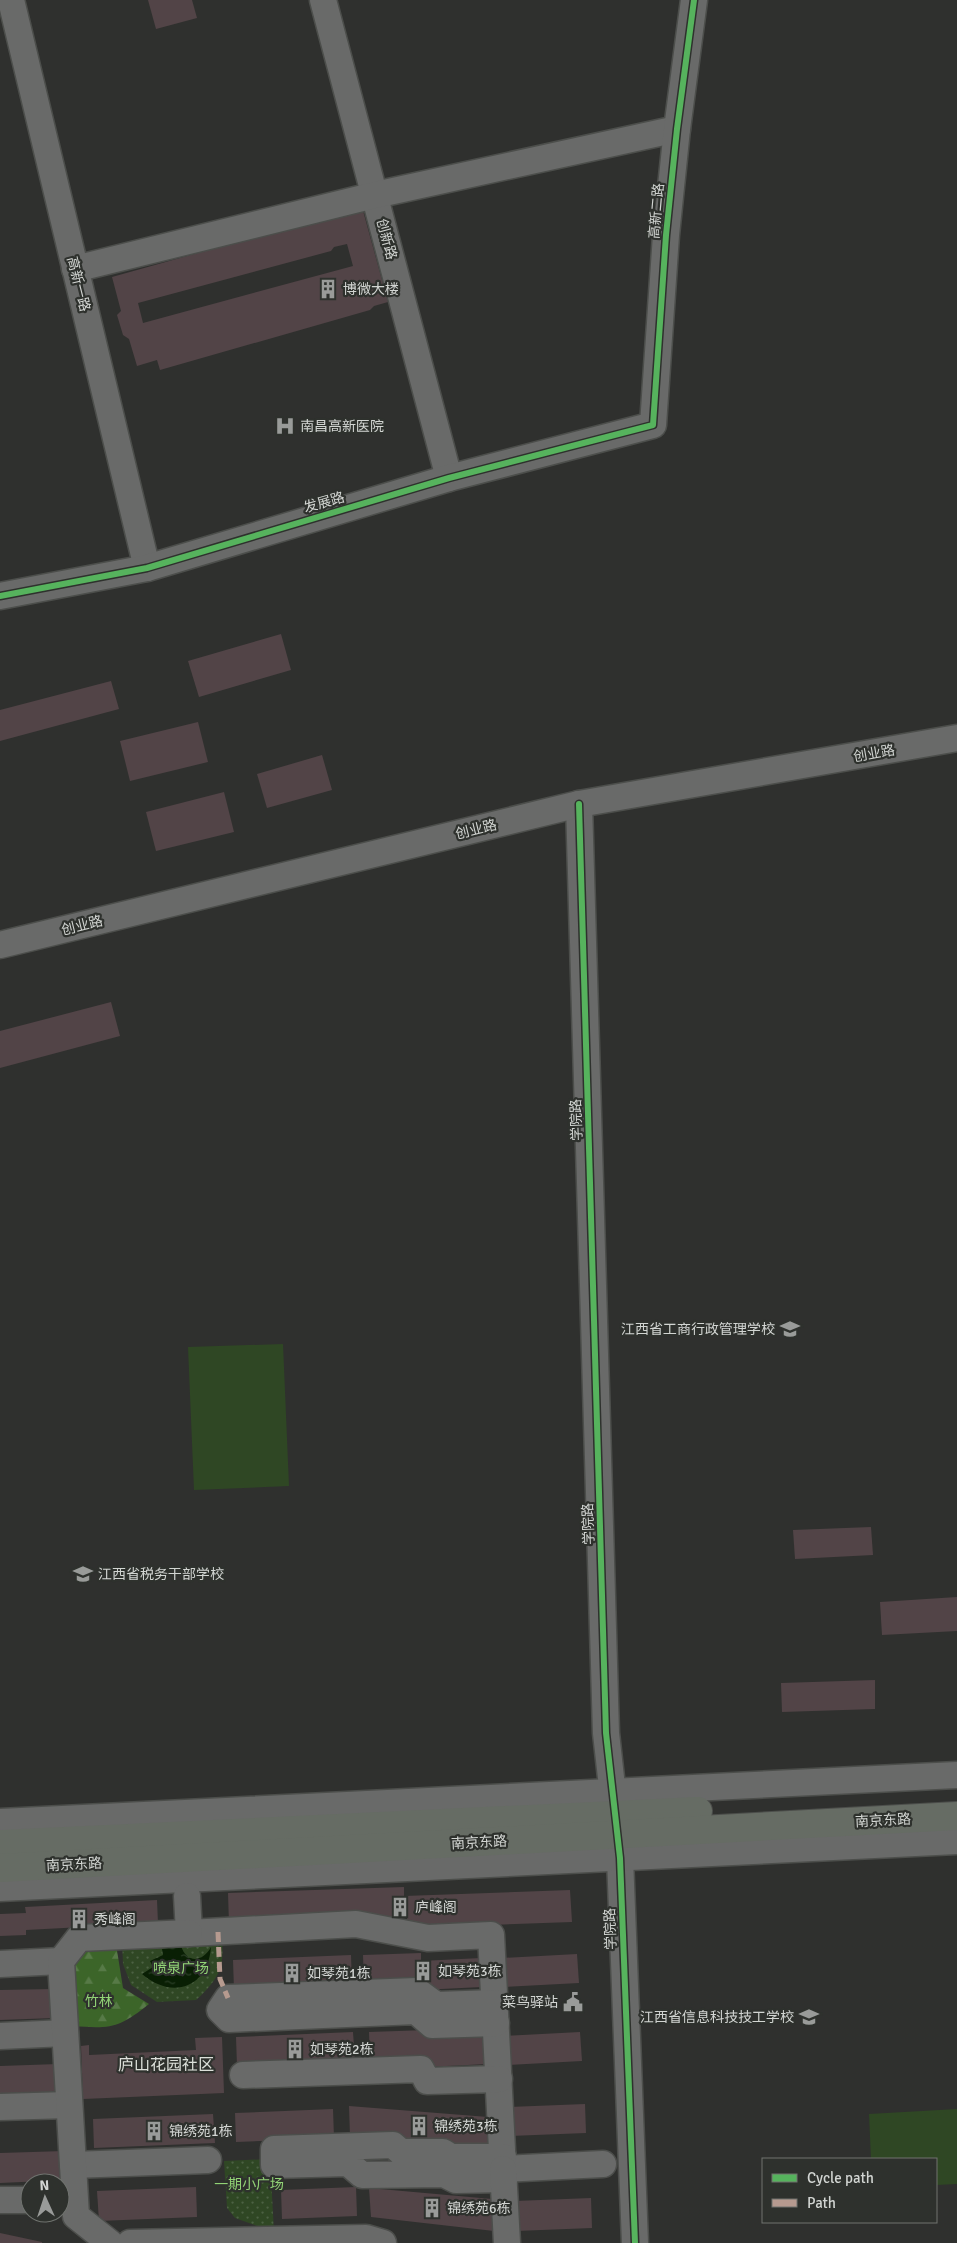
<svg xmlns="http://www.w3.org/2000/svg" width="957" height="2243" font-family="Signika,'Noto Sans SC',sans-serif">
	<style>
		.grass { fill: #2f4724 }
		.forest { fill: url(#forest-firs) }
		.park { fill: url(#park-dots) }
		.water { fill: url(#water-ripples) }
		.building { fill: #524447; fill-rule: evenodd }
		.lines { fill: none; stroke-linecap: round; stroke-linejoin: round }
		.minor-casing { stroke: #4c4e4b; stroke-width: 29 }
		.major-casing { stroke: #4c4e4b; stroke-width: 30 }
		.minor { stroke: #696a69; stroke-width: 26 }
		.major { stroke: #666c64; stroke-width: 28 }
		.quiet { stroke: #b69a8f; stroke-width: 5; stroke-dasharray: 10 5; stroke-linecap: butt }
		.cycleway-casing { stroke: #2e312d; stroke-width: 9 }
		.cycleway { stroke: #56b35d; stroke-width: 6 }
		.labels { text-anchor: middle; stroke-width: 4.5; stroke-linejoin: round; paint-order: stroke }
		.street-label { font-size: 14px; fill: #d2d5d2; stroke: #2e312d }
		.poi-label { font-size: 14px; fill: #d2d5d2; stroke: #2e312d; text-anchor: start }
		.park-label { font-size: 14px; fill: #92d476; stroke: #2e312d }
		.quarter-label { font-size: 16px; fill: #dce0da; stroke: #2e312d }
	</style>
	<defs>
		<pattern id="forest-firs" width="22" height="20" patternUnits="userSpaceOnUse" patternTransform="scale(1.25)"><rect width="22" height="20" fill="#3c6529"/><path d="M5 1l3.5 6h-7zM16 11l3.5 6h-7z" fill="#577a47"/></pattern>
		<pattern id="park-dots" width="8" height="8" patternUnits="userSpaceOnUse" patternTransform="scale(1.25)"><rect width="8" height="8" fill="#2f4724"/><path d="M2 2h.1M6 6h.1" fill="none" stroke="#4c6143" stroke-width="1.8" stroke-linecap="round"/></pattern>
		<pattern id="water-ripples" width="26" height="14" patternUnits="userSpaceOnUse" patternTransform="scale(1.25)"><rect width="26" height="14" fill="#091f04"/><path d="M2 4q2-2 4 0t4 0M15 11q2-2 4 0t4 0" fill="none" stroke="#2c3f28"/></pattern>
	</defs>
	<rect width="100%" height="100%" fill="#2f302e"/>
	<g class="grass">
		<path d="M 283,1344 L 289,1486 L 194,1490 L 188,1347 Z"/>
		<path d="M 957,2109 L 957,2184 L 936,2185 L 936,2159 L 871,2159 L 869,2114 Z"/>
	</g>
	<path class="forest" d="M 116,1944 L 123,1988 L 149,2004 C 119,2028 111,2029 73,2026 L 70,1962 L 82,1945 Z"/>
	<g class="park">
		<path d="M 221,1933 C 226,1966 219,1979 196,2000 L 157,2002 L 131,1985 L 123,1964 L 122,1939 Z"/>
		<path d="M 270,2159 L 274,2232 L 235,2218 L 227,2208 L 224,2161 Z"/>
	</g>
	<path class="water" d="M 181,1946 C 187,1964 203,1962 211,1947 C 208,1988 172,2000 142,1974 L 153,1967 L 150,1961 L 163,1955 L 162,1949 Z"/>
	<g class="building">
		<path d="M 148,0 L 192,0 L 197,18 L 156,29 Z"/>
		<path d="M 362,207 L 388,302 L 374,306 L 370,310 L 160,370 L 157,360 L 137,366 L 129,339 L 123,335 L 117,315 L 121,311 L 112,277 ZM 347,244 L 353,266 L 143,323 L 138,303 L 331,251 L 334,247 Z"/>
		<path d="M 281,634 L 291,670 L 199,697 L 188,661 Z"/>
		<path d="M 111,681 L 119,709 L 0,741 L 0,710 Z"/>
		<path d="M 198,722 L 208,762 L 130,781 L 120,741 Z"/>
		<path d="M 322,755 L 332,790 L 267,808 L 257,774 Z"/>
		<path d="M 224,792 L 234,832 L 156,851 L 146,812 Z"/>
		<path d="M 111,1002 L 120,1036 L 0,1068 L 0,1031 Z"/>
		<path d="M 871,1527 L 873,1555 L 795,1559 L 793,1530 Z"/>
		<path d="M 957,1597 L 957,1631 L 882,1635 L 880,1602 Z"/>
		<path d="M 875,1680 L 875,1709 L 782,1712 L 781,1683 Z"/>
		<path d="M 404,1887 L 404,1896 L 570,1890 L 572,1922 L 407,1928 L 407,1918 L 229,1924 L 228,1893 Z"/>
		<path d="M 157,1900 L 158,1923 L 26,1930 L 26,1935 L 0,1936 L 0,1914 L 26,1913 L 25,1907 Z"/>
		<path d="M 421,1953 L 421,1961 L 481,1958 L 482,1987 L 421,1990 L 364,1983 L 363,1955 Z"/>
		<path d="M 577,1954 L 579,1983 L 503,1987 L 501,1958 Z"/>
		<path d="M 351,1955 L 352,1985 L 234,1990 L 233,1960 Z"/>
		<path d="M 54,1989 L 55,2018 L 0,2020 L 0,1990 Z"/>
		<path d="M 427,2030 L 427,2038 L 487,2035 L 488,2064 L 427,2067 L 370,2060 L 369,2032 Z"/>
		<path d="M 353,2032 L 355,2061 L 237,2066 L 236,2037 Z"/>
		<path d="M 580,2032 L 582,2061 L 506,2065 L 504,2036 Z"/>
		<path d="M 222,2037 L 224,2093 L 83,2099 L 81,2046 L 89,2045 L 89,2055 L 196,2050 L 195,2038 Z"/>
		<path d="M 58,2064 L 59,2093 L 0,2095 L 0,2066 Z"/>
		<path d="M 585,2104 L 586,2133 L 510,2136 L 509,2107 Z"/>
		<path d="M 349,2106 L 488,2117 L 490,2148 L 350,2136 Z"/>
		<path d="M 333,2109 L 334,2138 L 236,2142 L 235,2113 Z"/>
		<path d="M 213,2114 L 215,2143 L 94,2148 L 93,2119 Z"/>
		<path d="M 64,2151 L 65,2180 L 0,2183 L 0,2153 Z"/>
		<path d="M 196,2187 L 197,2217 L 99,2221 L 97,2191 Z"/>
		<path d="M 356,2187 L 357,2216 L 282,2219 L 281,2190 Z"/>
		<path d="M 369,2188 L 492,2199 L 494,2231 L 371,2217 Z"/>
		<path d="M 591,2198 L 592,2228 L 516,2231 L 515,2201 Z"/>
		<path d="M 0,2233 L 42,2242 L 42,2243 L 0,2243 Z"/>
	</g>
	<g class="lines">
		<defs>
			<g id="minor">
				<path d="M 11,0 L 147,568"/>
				<path d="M 323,0 L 449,478"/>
				<path d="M 75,269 L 375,195 L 677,129"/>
				<path d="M 0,596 L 147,568 L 449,478 L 653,425 L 666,235 L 677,129 L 694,0"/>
				<path d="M 579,804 L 606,1733 L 620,1858 L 635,2243"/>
				<path d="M 0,945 L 579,804 L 957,738"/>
				<path d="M 0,1822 L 957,1775"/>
				<path d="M 0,1888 L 957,1841"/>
				<path d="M 187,1896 L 189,1933 L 356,1924 L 428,1938 L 491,1935 L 503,2169 L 603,2164"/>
				<path d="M 0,1964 L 61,1961"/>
				<path d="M 495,2003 L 436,2005 L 417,1991 L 228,1998 L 220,2010 L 229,2019 L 416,2011 L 432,2025 L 496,2023"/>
				<path d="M 0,2036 L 65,2033"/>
				<path d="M 243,2075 L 421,2069 L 427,2081 L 499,2079"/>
				<path d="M 0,2107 L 69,2105"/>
				<path d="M 503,2157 L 451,2157 L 443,2152 L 401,2152 L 393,2145 L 274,2149 L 274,2165 L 348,2163 L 362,2175 L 444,2174 L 456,2180 L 504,2179"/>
				<path d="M 73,2165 L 208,2160"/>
				<path d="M 503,2169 L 507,2243"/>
				<path d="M 0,2200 L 30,2200"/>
				<path d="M 110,2243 L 76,2216 L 61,1961 L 79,1938 L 189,1933"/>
				<path d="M 130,2243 L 366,2238 L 383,2243"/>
			</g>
			<g id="major">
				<path d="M 0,1844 L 698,1811"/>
				<path d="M 0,1868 L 957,1816"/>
			</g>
		</defs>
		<use href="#minor" class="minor-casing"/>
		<use href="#major" class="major-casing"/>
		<use href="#minor" class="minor"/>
		<use href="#major" class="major"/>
		<path class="quiet" d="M 218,1932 L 220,1979 L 228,1998"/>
		<defs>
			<g id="cycleway">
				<path d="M 0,596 L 147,568 L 449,478 L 653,425 L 666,235 L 677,129 L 694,0"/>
				<path d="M 579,804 L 606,1733 L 620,1858 L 635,2243"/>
			</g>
		</defs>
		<use href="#cycleway" class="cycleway-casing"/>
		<use href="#cycleway" class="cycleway"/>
	</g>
	<defs>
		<symbol id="building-bare" viewBox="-9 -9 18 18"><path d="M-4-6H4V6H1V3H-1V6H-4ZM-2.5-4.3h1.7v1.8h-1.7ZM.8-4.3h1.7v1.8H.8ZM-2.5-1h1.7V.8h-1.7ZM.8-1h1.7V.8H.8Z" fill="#999b99" stroke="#2e312d" stroke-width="2.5" paint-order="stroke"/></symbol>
		<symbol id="hospital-bare" viewBox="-9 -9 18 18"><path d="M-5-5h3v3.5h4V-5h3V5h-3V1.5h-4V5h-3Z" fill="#999b99" stroke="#2e312d" stroke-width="2.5" paint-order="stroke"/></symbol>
		<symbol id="university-bare" viewBox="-9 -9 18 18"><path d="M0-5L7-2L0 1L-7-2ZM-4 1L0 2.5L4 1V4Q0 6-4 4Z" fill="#999b99" stroke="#2e312d" stroke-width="2.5" paint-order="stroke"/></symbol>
		<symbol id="civic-bare" viewBox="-9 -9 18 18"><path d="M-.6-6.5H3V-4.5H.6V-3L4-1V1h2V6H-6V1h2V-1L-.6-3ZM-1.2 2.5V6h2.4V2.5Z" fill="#999b99" stroke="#2e312d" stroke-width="2.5" paint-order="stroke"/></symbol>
		<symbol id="school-bare" viewBox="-9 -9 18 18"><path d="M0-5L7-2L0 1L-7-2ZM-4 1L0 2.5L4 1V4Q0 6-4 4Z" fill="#999b99" stroke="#2e312d" stroke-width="2.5" paint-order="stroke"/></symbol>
	</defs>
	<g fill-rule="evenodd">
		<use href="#building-bare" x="314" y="275" width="28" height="28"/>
		<use href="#hospital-bare" x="271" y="412" width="28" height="28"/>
		<use href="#university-bare" x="776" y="1315" width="28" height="28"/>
		<use href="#university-bare" x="69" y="1560" width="28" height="28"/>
		<use href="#building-bare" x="386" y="1893" width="28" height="28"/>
		<use href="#building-bare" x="65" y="1905" width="28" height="28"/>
		<use href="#building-bare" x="409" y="1957" width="28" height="28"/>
		<use href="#building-bare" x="278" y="1959" width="28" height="28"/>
		<use href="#civic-bare" x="559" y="1988" width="28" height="28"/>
		<use href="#school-bare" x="795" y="2003" width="28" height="28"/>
		<use href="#building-bare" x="281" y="2035" width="28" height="28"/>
		<use href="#building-bare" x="405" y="2112" width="28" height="28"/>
		<use href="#building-bare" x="140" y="2117" width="28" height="28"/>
		<use href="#building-bare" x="418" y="2194" width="28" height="28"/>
	</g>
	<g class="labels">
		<g class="street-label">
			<text transform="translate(656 211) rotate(-85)" y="5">高新二路</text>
			<text transform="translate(387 239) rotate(75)" y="5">创新路</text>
			<text transform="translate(79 284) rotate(76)" y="5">高新一路</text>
			<text transform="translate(324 502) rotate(-16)" y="5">发展路</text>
			<text transform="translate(874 753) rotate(-10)" y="5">创业路</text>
			<text transform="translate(476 829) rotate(-14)" y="5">创业路</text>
			<text transform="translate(82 925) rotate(-14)" y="5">创业路</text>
			<text transform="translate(576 1120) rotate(-92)" y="5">学院路</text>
			<text transform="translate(588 1524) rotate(-92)" y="5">学院路</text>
			<text transform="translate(883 1820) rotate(-3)" y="5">南京东路</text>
			<text transform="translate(479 1842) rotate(-3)" y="5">南京东路</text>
			<text transform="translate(74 1864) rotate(-3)" y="5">南京东路</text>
			<text transform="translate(610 1929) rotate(-92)" y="5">学院路</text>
		</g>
		<g class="poi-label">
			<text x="343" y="294">博微大楼</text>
			<text x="300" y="431">南昌高新医院</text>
			<text x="775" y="1334" text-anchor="end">江西省工商行政管理学校</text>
			<text x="98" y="1579">江西省税务干部学校</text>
			<text x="415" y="1912">庐峰阁</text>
			<text x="94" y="1924">秀峰阁</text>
			<text x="438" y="1976">如琴苑3栋</text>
			<text x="307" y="1978">如琴苑1栋</text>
			<text x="558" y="2007" text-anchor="end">菜鸟驿站</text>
			<text x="794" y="2022" text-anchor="end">江西省信息科技技工学校</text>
			<text x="310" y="2054">如琴苑2栋</text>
			<text x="434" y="2131">锦绣苑3栋</text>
			<text x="169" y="2136">锦绣苑1栋</text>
			<text x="447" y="2213">锦绣苑6栋</text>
		</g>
		<g class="park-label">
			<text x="181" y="1973">喷泉广场</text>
			<text x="99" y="2006">竹林</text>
			<text x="249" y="2189">一期小广场</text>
		</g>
		<g class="quarter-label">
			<text x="166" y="2070">庐山花园社区</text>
		</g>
	</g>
	<rect x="762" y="2158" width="175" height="65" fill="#2e312d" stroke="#70736f"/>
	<rect x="772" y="2174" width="25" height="8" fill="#56b35d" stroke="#70736f"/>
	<text x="807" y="2183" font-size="15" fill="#d2d5d2">Cycle path</text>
	<rect x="772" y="2199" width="25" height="8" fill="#b69a8f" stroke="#70736f"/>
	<text x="807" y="2208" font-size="15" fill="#d2d5d2">Path</text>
	<g transform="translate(45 2198) rotate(357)"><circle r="24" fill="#2e312d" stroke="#70736f"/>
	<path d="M0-4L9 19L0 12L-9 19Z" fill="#999b99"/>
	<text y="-8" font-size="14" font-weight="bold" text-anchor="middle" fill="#d2d5d2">N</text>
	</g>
</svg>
